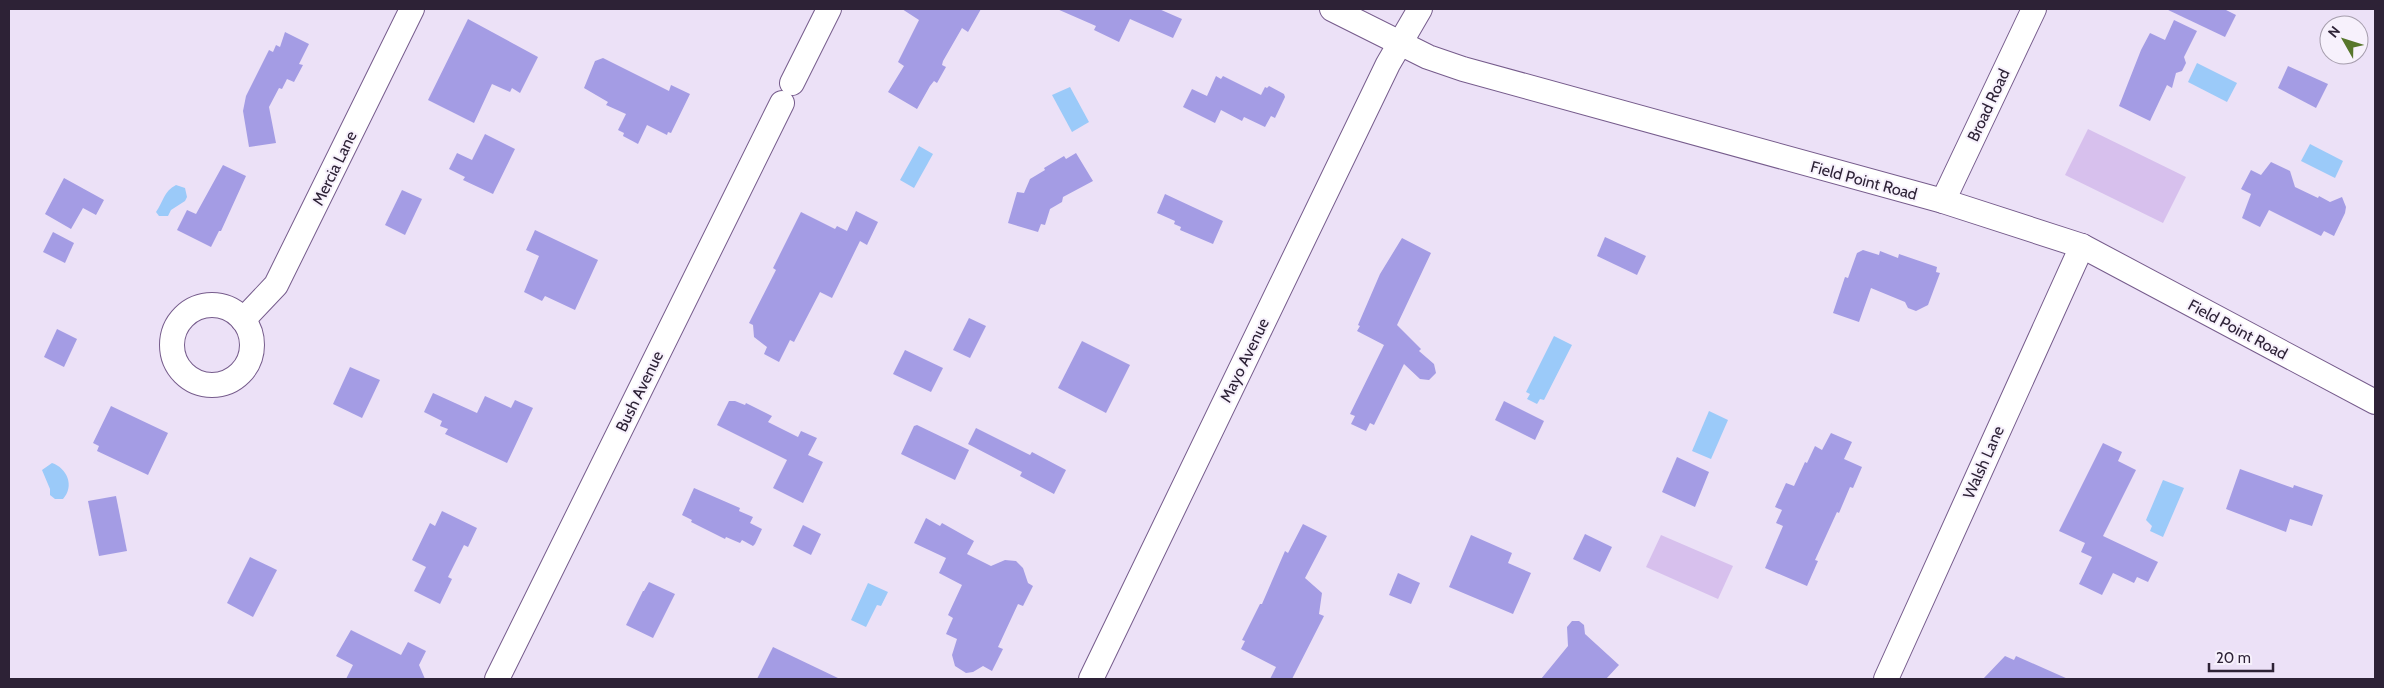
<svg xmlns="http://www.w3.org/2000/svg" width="2384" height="688" font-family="Cabin,sans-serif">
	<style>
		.green { fill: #d7c0ed }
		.water { fill: #9bcaf9 }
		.building { fill: #a49ce4 }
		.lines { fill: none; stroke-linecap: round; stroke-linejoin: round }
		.minor-casing { stroke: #765c8c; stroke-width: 26 }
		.minor { stroke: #fff; stroke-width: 24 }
		.labels { text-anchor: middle; stroke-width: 4; stroke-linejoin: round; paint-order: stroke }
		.street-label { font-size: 16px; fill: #2d2236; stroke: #f7f1fc }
	</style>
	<rect width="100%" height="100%" fill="#ece1f7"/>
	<g class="green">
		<path d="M 2088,129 L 2186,177 L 2163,223 L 2065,175 Z"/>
		<path d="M 1661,535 L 1733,566 L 1718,599 L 1646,567 Z"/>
	</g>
	<g class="water">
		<path d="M 2197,63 L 2237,83 L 2227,102 L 2188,82 Z"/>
		<path d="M 1070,87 L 1089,122 L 1072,132 L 1052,95 Z"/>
		<path d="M 2310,144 L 2343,161 L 2335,178 L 2301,161 Z"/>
		<path d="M 919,146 L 933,154 L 914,188 L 900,180 Z"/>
		<path d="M 176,185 L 185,188 L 187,197 L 185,201 L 171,210 L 168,216 L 159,216 L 156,212 C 163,202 164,191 176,185 Z"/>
		<path d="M 1554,336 L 1572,345 L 1544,400 L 1540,399 L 1537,404 L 1527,399 L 1530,394 L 1526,392 Z"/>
		<path d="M 1709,411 L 1728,420 L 1711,459 L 1692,451 Z"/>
		<path d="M 52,463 C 67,468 75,486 63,499 L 55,499 L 50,495 L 50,489 L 42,470 Z"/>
		<path d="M 2163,480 L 2184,488 L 2163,537 L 2150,531 L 2152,526 L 2146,520 Z"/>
		<path d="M 868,583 L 888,592 L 881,606 L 877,605 L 866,627 L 851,620 Z"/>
	</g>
	<g class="building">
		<path d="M 902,9 L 981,9 L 968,32 L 962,28 L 943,61 L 942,65 L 946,67 L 937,83 L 934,81 L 930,86 L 917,109 L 888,92 L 904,66 L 898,62 L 919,20 Z"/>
		<path d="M 1057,9 L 1159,9 L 1182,19 L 1173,38 L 1130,19 L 1119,42 L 1094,30 L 1096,26 Z"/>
		<path d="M 2166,9 L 2224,9 L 2236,15 L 2225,37 Z"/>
		<path d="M 468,19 L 538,57 L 520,93 L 512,88 L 510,92 L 492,84 L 474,123 L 428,100 Z"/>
		<path d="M 2174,20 L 2197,31 L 2184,57 L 2186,63 L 2182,71 L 2176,73 L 2172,88 L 2167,85 L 2150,121 L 2119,106 L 2141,50 L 2150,33 L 2165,40 Z"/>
		<path d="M 285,32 L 309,44 L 299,64 L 303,65 L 294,82 L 287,79 L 282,89 L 279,88 L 269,107 L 276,143 L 249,147 L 243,111 L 246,96 L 269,50 L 273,52 L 276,45 L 280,47 Z"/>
		<path d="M 603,58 L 669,91 L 671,85 L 690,94 L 671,133 L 668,132 L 667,135 L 647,125 L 638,144 L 623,136 L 624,133 L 618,130 L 626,114 L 606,105 L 608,102 L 584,88 L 595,61 Z"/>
		<path d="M 2288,66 L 2328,84 L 2316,108 L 2278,88 Z"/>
		<path d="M 1216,76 L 1221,79 L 1223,76 L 1261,95 L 1265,87 L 1267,88 L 1269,86 L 1284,94 L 1285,97 L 1275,118 L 1271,116 L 1265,127 L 1244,117 L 1242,121 L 1221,110 L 1215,123 L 1183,107 L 1192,89 L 1207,96 Z"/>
		<path d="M 485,134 L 515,149 L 493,194 L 463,180 L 465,177 L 449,169 L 457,153 L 472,160 Z"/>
		<path d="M 1076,153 L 1093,181 L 1063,197 L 1062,202 L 1050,209 L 1045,225 L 1041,224 L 1038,232 L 1008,223 L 1017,192 L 1024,193 L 1030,179 L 1045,170 L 1044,168 L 1064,156 L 1066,159 Z"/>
		<path d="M 2271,162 L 2290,171 L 2295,187 L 2318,198 L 2319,196 L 2330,202 L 2342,197 L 2346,207 L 2345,213 L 2334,236 L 2324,231 L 2321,236 L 2269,210 L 2260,227 L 2242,218 L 2251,194 L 2241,189 L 2251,170 L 2261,175 Z"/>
		<path d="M 223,165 L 246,176 L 221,231 L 219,231 L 211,247 L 177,230 L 187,210 L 196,214 Z"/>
		<path d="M 64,178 L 104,200 L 96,215 L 83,208 L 71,229 L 45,214 Z"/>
		<path d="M 402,190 L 422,199 L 405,235 L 385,225 Z"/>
		<path d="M 1165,194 L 1223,221 L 1213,244 L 1180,230 L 1181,227 L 1174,224 L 1175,221 L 1157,213 Z"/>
		<path d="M 856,211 L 878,222 L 867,245 L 860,241 L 832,298 L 820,292 L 794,342 L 790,340 L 779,362 L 764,354 L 767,347 L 754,337 L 753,325 L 749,323 L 776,270 L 773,268 L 801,212 L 835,229 L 837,226 L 847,231 Z"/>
		<path d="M 535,230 L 598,260 L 575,310 L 545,296 L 542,301 L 524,292 L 539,256 L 526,250 Z"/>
		<path d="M 53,232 L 74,243 L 65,263 L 43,252 Z"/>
		<path d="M 1605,237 L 1646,256 L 1637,275 L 1597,256 Z"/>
		<path d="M 1402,238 L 1431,253 L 1397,325 L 1421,349 L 1419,351 L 1434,364 L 1436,373 L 1429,380 L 1420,379 L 1404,364 L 1374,425 L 1370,423 L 1366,431 L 1351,424 L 1355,416 L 1350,414 L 1384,345 L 1357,331 L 1360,326 L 1358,325 L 1380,274 Z"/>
		<path d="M 1863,250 L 1879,255 L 1880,251 L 1898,258 L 1899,254 L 1937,267 L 1936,272 L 1940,273 L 1928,305 L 1916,311 L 1908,308 L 1905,302 L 1871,288 L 1859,322 L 1833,313 L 1845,277 L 1848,278 L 1857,253 Z"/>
		<path d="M 969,318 L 986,326 L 970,358 L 953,350 Z"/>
		<path d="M 57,329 L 77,339 L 64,367 L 44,357 Z"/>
		<path d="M 1082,341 L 1130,365 L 1106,413 L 1058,388 Z"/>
		<path d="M 905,350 L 943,368 L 931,392 L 893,374 Z"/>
		<path d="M 350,367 L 380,380 L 362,418 L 333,404 Z"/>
		<path d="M 433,393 L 477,413 L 485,396 L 511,408 L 515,400 L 533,408 L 507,463 L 445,434 L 448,429 L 440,426 L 442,421 L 424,412 Z"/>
		<path d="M 729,401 L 735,401 L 745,405 L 746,403 L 772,416 L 768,422 L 798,437 L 801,431 L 817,438 L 808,455 L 823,462 L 803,503 L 773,488 L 787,460 L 717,425 Z"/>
		<path d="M 1504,401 L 1544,421 L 1535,440 L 1495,420 Z"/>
		<path d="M 111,406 L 168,433 L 148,475 L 97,451 L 99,446 L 93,443 Z"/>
		<path d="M 917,425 L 969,450 L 955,480 L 901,454 L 914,426 Z"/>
		<path d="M 976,428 L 1030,455 L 1032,452 L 1066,470 L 1054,494 L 1020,476 L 1022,472 L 968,444 Z"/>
		<path d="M 1831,433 L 1852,442 L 1844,459 L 1862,467 L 1853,488 L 1850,487 L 1839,513 L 1837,512 L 1815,560 L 1818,561 L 1807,586 L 1765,568 L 1783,526 L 1776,523 L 1782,510 L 1775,507 L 1786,483 L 1794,486 L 1805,462 L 1807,463 L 1815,446 L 1822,450 Z"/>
		<path d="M 2103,443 L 2122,452 L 2118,461 L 2136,470 L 2103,536 L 2158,562 L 2148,582 L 2137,577 L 2134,583 L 2113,573 L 2102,595 L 2079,584 L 2092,557 L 2081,552 L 2085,543 L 2059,531 Z"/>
		<path d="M 1677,457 L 1709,472 L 1695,507 L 1662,492 Z"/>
		<path d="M 2240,469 L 2293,488 L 2294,485 L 2323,495 L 2312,526 L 2290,519 L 2286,532 L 2226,509 Z"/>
		<path d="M 694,488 L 740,508 L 739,511 L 753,517 L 750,523 L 762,529 L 755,544 L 753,546 L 742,540 L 740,543 L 726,537 L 725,539 L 691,522 L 692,520 L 682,515 Z"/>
		<path d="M 116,496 L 127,551 L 99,556 L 88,501 Z"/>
		<path d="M 442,511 L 477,528 L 468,547 L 464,545 L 448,577 L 452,579 L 440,604 L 414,591 L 426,567 L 412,560 L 430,523 L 435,526 Z"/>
		<path d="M 926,518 L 940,526 L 942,523 L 974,541 L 967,554 L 991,566 L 1005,560 L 1016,561 L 1023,568 L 1028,583 L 1033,586 L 1023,606 L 1018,604 L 998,647 L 1003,649 L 992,671 L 983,666 L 973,672 L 966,673 L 955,666 L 952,655 L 957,639 L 946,634 L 953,618 L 948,615 L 962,585 L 939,573 L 946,558 L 914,543 Z"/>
		<path d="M 1303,524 L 1327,536 L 1305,578 L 1322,593 L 1319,614 L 1324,616 L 1292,679 L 1270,679 L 1276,667 L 1241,649 L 1245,641 L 1242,640 L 1260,604 L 1262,604 L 1285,551 L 1288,553 Z"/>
		<path d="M 803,525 L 821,534 L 811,555 L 793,546 Z"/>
		<path d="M 1585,534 L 1612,547 L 1600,572 L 1573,559 Z"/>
		<path d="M 1471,535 L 1512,553 L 1508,563 L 1531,573 L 1513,614 L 1449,587 Z"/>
		<path d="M 250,557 L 277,570 L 253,617 L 227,603 Z"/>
		<path d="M 1398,573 L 1420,583 L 1411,604 L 1389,595 Z"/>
		<path d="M 649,582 L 675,594 L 653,638 L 626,625 L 643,591 L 644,591 Z"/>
		<path d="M 1572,621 L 1579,621 L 1584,625 L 1585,634 L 1619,665 L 1606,679 L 1541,679 L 1568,646 L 1567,627 Z"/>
		<path d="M 351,630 L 401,655 L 408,642 L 426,651 L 419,665 L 425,679 L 346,679 L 353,665 L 336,656 Z"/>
		<path d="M 773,647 L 840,679 L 757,679 Z"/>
		<path d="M 2005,656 L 2014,660 L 2016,656 L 2068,679 L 1983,679 Z"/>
	</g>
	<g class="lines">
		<defs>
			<g id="minor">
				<path d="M 1332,9 L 1428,57 L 1463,69 L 1943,201 L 2082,246 L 2375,402"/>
				<path d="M 792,83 L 829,9"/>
				<path d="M 1943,201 L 2034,9"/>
				<circle cx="212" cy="345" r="40"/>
				<path d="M 243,320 L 276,285 L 412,9"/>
				<path d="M 497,679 L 782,103"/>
				<path d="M 1091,679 L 1388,64 L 1420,9"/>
				<path d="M 1886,679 L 2082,246"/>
			</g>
		</defs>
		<use href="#minor" class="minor-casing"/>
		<use href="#minor" class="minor"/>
	</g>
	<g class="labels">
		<g class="street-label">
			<text transform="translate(1988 105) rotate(-65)" y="6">Broad Road</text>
			<text transform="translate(334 168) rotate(-64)" y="6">Mercia Lane</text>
			<text transform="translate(1864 180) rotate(15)" y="6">Field Point Road</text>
			<text transform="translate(2238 329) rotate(28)" y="6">Field Point Road</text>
			<text transform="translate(1244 360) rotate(-64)" y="6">Mayo Avenue</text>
			<text transform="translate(639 391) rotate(-64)" y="6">Bush Avenue</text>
			<text transform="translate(1983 462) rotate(-66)" y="6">Walsh Lane</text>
		</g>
	</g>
	<rect width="2384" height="688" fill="none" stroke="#2d2236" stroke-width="20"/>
	<g transform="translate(2344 40) rotate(309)"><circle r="24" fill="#f7f1fc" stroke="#a69ead"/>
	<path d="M0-4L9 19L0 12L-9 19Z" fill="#57762b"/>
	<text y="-8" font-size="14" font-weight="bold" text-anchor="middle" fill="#2d2236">N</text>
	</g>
	<path d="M2209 663v8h64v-8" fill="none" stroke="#2d2236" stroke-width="2.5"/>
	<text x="2216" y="663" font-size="15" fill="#2d2236" stroke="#f7f1fc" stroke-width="4" paint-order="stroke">20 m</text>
</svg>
